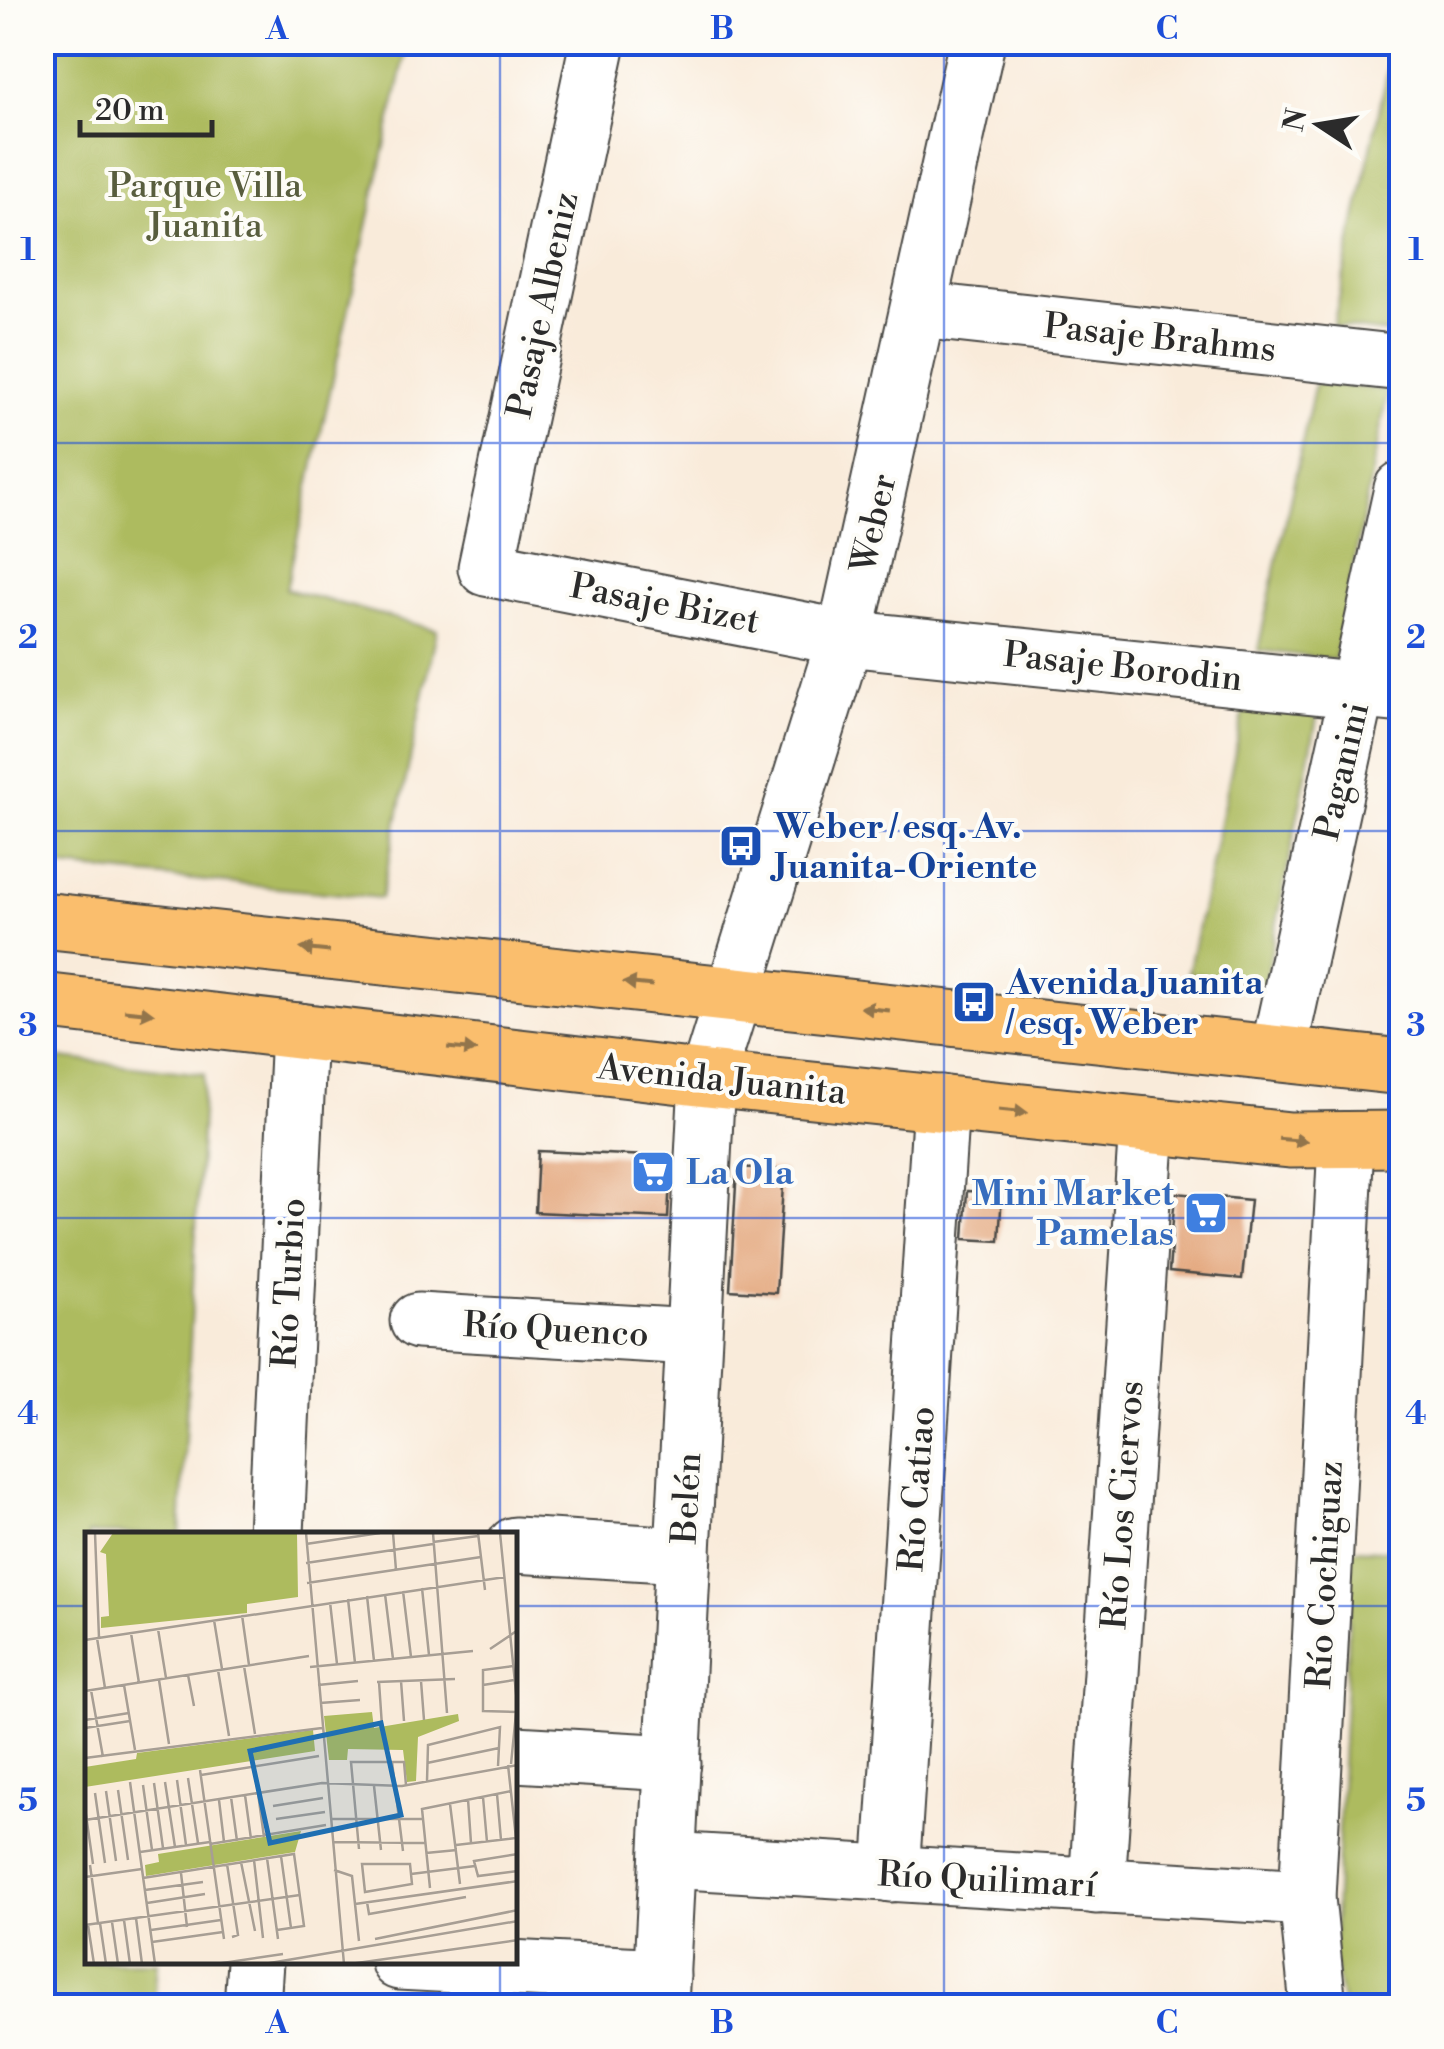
<svg xmlns="http://www.w3.org/2000/svg" width="1444" height="2049" font-family="'Libre Bodoni',serif">
	<style>
		.green { fill: #adbb5e; stroke: #6c7344; stroke-width: 2.5 }
		.building { fill: #e2a276 }
		.lines { fill: none; stroke-linecap: round; stroke-linejoin: round }
		.minor-casing { stroke: #4a4845; stroke-width: 59 }
		.major-casing { stroke: #4a4845; stroke-width: 59 }
		.minor { stroke: #fff; stroke-width: 55 }
		.major { stroke: #fabe6d; stroke-width: 55 }
		.oneway { fill: #92744c }
		.grid { fill: none; stroke: #1d4ed8; stroke-width: 2.5; stroke-opacity: 0.55 }
		.labels { text-anchor: middle; stroke-width: 8; stroke-linejoin: round; paint-order: stroke }
		.park-label { font-size: 35px; fill: #585d3d; stroke: #fdfcf7 }
		.street-label { font-size: 35px; fill: #2b2b2b; stroke: #fdfcf7 }
		.transit-label { font-size: 35px; font-weight: bold; fill: #164399; stroke: #fdfcf7; text-anchor: start }
		.shop-label { font-size: 35px; font-weight: bold; fill: #366cbe; stroke: #fdfcf7; text-anchor: start }
		.inset-road { fill: none; stroke: #a79e94; stroke-width: 2.5 }
		.view { fill: #1f6fb2; fill-opacity: 0.15; stroke: #1f6fb2; stroke-width: 5 }
		.inset-edge { fill: none; stroke: #2b2b2b; stroke-width: 5 }
		.neatline { fill: none; stroke: #1d4ed8; stroke-width: 4 }
		.grid-label { font-size: 32px; text-anchor: middle; font-weight: bold; fill: #1d4ed8 }
	</style>
	<rect width="100%" height="100%" fill="#fdfcf7"/>
	<filter id="ink" filterUnits="userSpaceOnUse"><feTurbulence type="fractalNoise" baseFrequency=".01" numOctaves="2"/><feDisplacementMap in="SourceGraphic" scale="20" xChannelSelector="R" yChannelSelector="G"/><feConvolveMatrix kernelMatrix="1 2 1 2 8 2 1 2 1" color-interpolation-filters="sRGB"/></filter>
	<filter id="wash" filterUnits="userSpaceOnUse"><feTurbulence type="fractalNoise" baseFrequency=".0048" numOctaves="4" result="noise"/><feDisplacementMap in="SourceGraphic" scale="40" xChannelSelector="R" yChannelSelector="G"/><feGaussianBlur stdDeviation="2.25" result="paint"/><feColorMatrix in="noise" values="0 0 0 0 0 0 0 0 0 0 0 0 0 0 0 0 0 1.4 0 .05"/><feComposite in="paint" operator="in"/></filter>
	<g filter="url(#wash)">
		<rect width="100%" height="100%" fill="#f9ebda"/>
		<g class="green">
			<path d="M 54,43 L 408,43 L 286,589 L 437,630 L 381,898 L 43,865 L 42,128 Z"/>
			<path d="M 1390,59 L 1401,60 L 1401,335 L 1333,326 Z"/>
			<path d="M 1315,383 L 1388,390 L 1335,660 L 1258,650 Z"/>
			<path d="M 1245,705 L 1318,713 L 1265,983 L 1188,973 Z"/>
			<path d="M 43,1056 L 204,1074 L 180,1534 L 88,1534 L 88,1962 L 157,1962 L 154,2006 L 43,2006 Z"/>
			<path d="M 1352,1549 L 1401,1551 L 1401,2006 L 1343,2006 L 1333,1959 Z"/>
		</g>
		<g id="blocks">
			<g class="building">
				<path d="M 538,1151 L 671,1157 L 668,1218 L 535,1212 Z"/>
				<path d="M 737,1167 L 784,1170 L 776,1293 L 730,1290 Z"/>
				<path d="M 967,1191 L 1002,1193 L 999,1241 L 964,1239 Z"/>
				<path d="M 1175,1193 L 1250,1200 L 1242,1279 L 1169,1272 Z"/>
			</g>
		</g>
	</g>
	<g filter="url(#ink)">
		<use href="#blocks" fill-opacity="0" stroke="#4a4845" stroke-width="2.5"/>
		<g class="lines">
			<defs>
				<g id="minor">
					<path d="M 598,42 L 486,568 L 845,638 L 1402,695"/>
					<path d="M 919,310 L 1402,363"/>
					<path d="M 1278,1053 L 1402,489"/>
					<path d="M 418,1321 L 693,1337"/>
					<path d="M 276,1534 L 299,1031"/>
					<path d="M 515,1545 L 683,1555"/>
					<path d="M 515,1754 L 673,1763"/>
					<path d="M 668,1860 L 1307,1898"/>
					<path d="M 891,1874 L 941,1103"/>
					<path d="M 1097,1886 L 1147,1125"/>
					<path d="M 399,1962 L 662,1976"/>
					<path d="M 252,2006 L 255,1962"/>
					<path d="M 660,2006 L 707,1079 L 845,638 L 977,42"/>
					<path d="M 1318,2006 L 1307,1898 L 1346,1143"/>
				</g>
				<g id="major">
					<path d="M 42,920 L 1402,1067"/>
					<path d="M 42,1001 L 707,1079 L 1290,1140 L 1402,1139"/>
				</g>
			</defs>
			<use href="#minor" class="minor-casing"/>
			<use href="#major" class="major-casing"/>
			<use href="#minor" class="minor"/>
			<use href="#major" class="major"/>
		</g>
		<defs><path id="oneway-solid" d="M-6-.8H1V-3.2L6.5 0L1 3.2V.8H-6Z" transform="scale(2.5)"/></defs>
		<g class="oneway">
			<use href="#oneway-solid" transform="translate(315 950) rotate(-174)"/>
			<use href="#oneway-solid" transform="translate(638 984) rotate(-174)"/>
			<use href="#oneway-solid" transform="translate(875 1009) rotate(-174)"/>
			<use href="#oneway-solid" transform="translate(139 1012) rotate(6)"/>
			<use href="#oneway-solid" transform="translate(462 1049) rotate(6)"/>
			<use href="#oneway-solid" transform="translate(1013 1111) rotate(6)"/>
			<use href="#oneway-solid" transform="translate(1293 1140) rotate(5)"/>
		</g>
	</g>
	<path class="grid" d="M 500,42 L 500,1534M 944,42 L 944,2006M 42,443 L 1402,443M 42,831 L 1402,831M 42,1218 L 1402,1218M 42,1606 L 88,1606M 515,1606 L 1402,1606M 500,1962 L 500,2006"/>
	<defs>
		<symbol id="bus-square" viewBox="-11 -11 22 22"><rect x="-9" y="-9" width="18" height="18" rx="4" fill="#1a4fb4" stroke="#fdfcf7"/><path d="M-5-6H5V4H4V6H2V4H-2V6H-4V4H-5ZM-3.5-4V0h7V-4ZM-3.5 1.2v1.5H-2V1.2ZM2 1.2v1.5H3.5V1.2Z" fill="#fff"/></symbol>
		<symbol id="supermarket-square" viewBox="-11 -11 22 22"><rect x="-9" y="-9" width="18" height="18" rx="4" fill="#3f7fe0" stroke="#fdfcf7"/><path d="M-6-5.5h2.5l.6 2H6L4.5 2H-2.5L-4.4-4H-6ZM-1.5 3.2a1.3 1.3 0 1 0 .1 0ZM3 3.2a1.3 1.3 0 1 0 .1 0Z" fill="#fff"/></symbol>
	</defs>
	<g fill-rule="evenodd">
		<use href="#bus-square" x="716" y="821" width="50" height="50"/>
		<use href="#bus-square" x="949" y="977" width="50" height="50"/>
		<use href="#supermarket-square" x="628" y="1147" width="50" height="50"/>
		<use href="#supermarket-square" x="1181" y="1188" width="50" height="50"/>
	</g>
	<g class="labels">
		<g class="park-label">
			<text x="205" y="197">Parque Villa<tspan x="205" dy="40">Juanita</tspan></text>
		</g>
		<g class="street-label">
			<text transform="translate(542 305) rotate(-78)" y="12">Pasaje Albeniz</text>
			<text transform="translate(1160 337) rotate(6)" y="12">Pasaje Brahms</text>
			<text transform="translate(873 523) rotate(-77)" y="12">Weber</text>
			<text transform="translate(665 603) rotate(11)" y="12">Pasaje Bizet</text>
			<text transform="translate(1123 666) rotate(6)" y="12">Pasaje Borodin</text>
			<text transform="translate(1341 771) rotate(-77)" y="12">Paganini</text>
			<text transform="translate(722 1079) rotate(6)" y="12">Avenida Juanita</text>
			<text transform="translate(288 1283) rotate(-87)" y="12">Río Turbio</text>
			<text transform="translate(556 1329) rotate(3)" y="12">Río Quenco</text>
			<text transform="translate(916 1489) rotate(-86)" y="12">Río Catiao</text>
			<text transform="translate(686 1498) rotate(-87)" y="12">Belén</text>
			<text transform="translate(1122 1505) rotate(-86)" y="12">Río Los Ciervos</text>
			<text transform="translate(1324 1575) rotate(-87)" y="12">Río Cochiguaz</text>
			<text transform="translate(987 1879) rotate(3)" y="12">Río Quilimarí</text>
		</g>
		<g class="transit-label">
			<text x="774" y="838">Weber / esq. Av.<tspan x="774" dy="40">Juanita-Oriente</tspan></text>
			<text x="1006" y="994">Avenida Juanita<tspan x="1006" dy="40">/ esq. Weber</tspan></text>
		</g>
		<g class="shop-label">
			<text x="686" y="1184">La Ola</text>
			<text x="1174" y="1205" text-anchor="end">Mini Market<tspan x="1174" dy="40">Pamelas</tspan></text>
		</g>
	</g>
	<g transform="translate(85 1532)">
		<rect width="432" height="432" fill="#f9ebda"/>
		<path d="M 28,1 L 212,1 L 213,65 L 162,72 L 162,81 L 16,96 L 16,85 L 24,84 L 21,22 L 15,20 ZM 287,180 L 289,196 L 373,182 L 374,189 L 333,205 L 331,249 L 322,250 L 318,218 L 263,217 L 262,228 L 244,228 L 239,184 ZM 228,198 L 230,219 L 0,255 L 0,235 L 51,227 L 52,221 ZM 216,299 L 210,320 L 61,344 L 60,333 L 74,330 L 73,322 Z" fill="#adbb5e"/>
		<path class="inset-road" d="M 10,1 L 14,106M 221,1 L 259,432M 308,1 L 311,38M 348,1 L 362,181M 393,1 L 400,58M 415,1 L 432,171 L 426,232M 348,10 L 393,4M 221,12 L 295,1M 221,31 L 348,12M 222,51 L 396,25M 337,56 L 344,123M 318,59 L 326,125M 300,62 L 308,127M 282,64 L 289,129M 263,67 L 270,131M 245,70 L 252,132M 157,83 L 164,133M 129,88 L 137,137M 73,97 L 81,146M 46,101 L 54,151M 12,106 L 20,156M 0,108 L 420,45M 405,117 L 433,98M 159,134 L 170,202M 428,134 L 398,138 L 398,179 L 433,180M 225,135 L 388,119M 133,138 L 144,204M 103,143 L 109,174M 74,148 L 84,212M 316,149 L 319,189M 336,149 L 339,188M 292,150 L 370,147M 294,150 L 297,194M 39,153 L 50,218M 233,153 L 273,149M 398,153 L 429,148M 6,158 L 18,225M 0,159 L 224,124M 235,171 L 275,168M 0,188 L 44,181M 0,196 L 45,189M 0,226 L 237,196M 307,230 L 318,319M 342,231 L 414,216M 423,233 L 431,306M 115,238 L 139,407M 116,243 L 234,224M 103,246 L 113,311M 92,248 L 101,313M 342,249 L 343,213 L 415,195 L 413,234M 45,250 L 70,432M 80,250 L 90,315M 69,251 L 78,316M 58,253 L 67,318M 289,254 L 296,318M 33,258 L 43,328M 21,259 L 31,329M 10,261 L 20,331M 173,261 L 179,305M 412,262 L 416,308M 160,263 L 166,307M 146,265 L 152,309M 398,265 L 402,310M 383,267 L 386,311M 134,268 L 139,310M 365,272 L 375,352M 188,274 L 238,266M 0,276 L 8,332M 191,287 L 240,280M 246,287 L 337,287M 0,288 L 237,251 L 317,254 L 433,233M 248,310 L 340,311M 125,312 L 241,293M 371,313 L 431,306M 274,317 L 266,230 L 319,230 L 321,253M 55,320 L 125,310M 341,321 L 372,318M 433,322 L 389,329 L 393,344 L 433,339M 196,324 L 206,396M 182,326 L 193,407M 169,328 L 178,406M 156,330 L 170,399M 142,332 L 153,403 L 147,405M 277,332 L 325,332 L 327,352 L 280,360 ZM 5,333 L 13,391M 249,338 L 267,344 L 274,409M 96,341 L 102,395M 326,342 L 390,334M 0,345 L 57,337M 58,346 L 209,322 L 219,394 L 192,398M 345,356 L 337,277 L 426,259M 60,358 L 118,350M 282,370 L 284,382 L 381,365M 62,371 L 120,362M 270,372 L 433,349M 51,386 L 57,432M 39,388 L 45,432M 27,390 L 33,432M 15,391 L 21,432M 0,393 L 215,363M 3,393 L 9,432M 66,398 L 136,388M 290,407 L 433,378M 67,410 L 138,400M 131,432 L 198,422M 179,432 L 433,389M 265,432 L 433,408"/>
		<path class="view" d="M 296,191 L 316,283 L 185,311 L 165,219 Z"/>
		<rect width="432" height="432" class="inset-edge"/>
	</g>
	<rect width="1444" height="2049" fill="none" stroke="#fdfcf7" stroke-width="110"/>
	<g transform="translate(1319 125) rotate(282)" stroke="#fdfcf7" stroke-width="8" paint-order="stroke">
	<path d="M0-8L18 38L0 25L-18 38Z" fill="#2b2b2b"/>
	<text y="-15" font-size="28" font-weight="bold" text-anchor="middle" fill="#2b2b2b">N</text>
	</g>
	<path d="M80 120v15h132v-15" fill="none" stroke="#2b2b2b" stroke-width="5"/>
	<text x="95" y="120" font-size="30" fill="#2b2b2b" stroke="#fdfcf7" stroke-width="8" paint-order="stroke">20 m</text>
	<rect x="55" y="55" width="1334" height="1939" class="neatline"/>
	<g class="grid-label">
		<text x="277" y="39">A</text>
		<text x="722" y="39">B</text>
		<text x="1167" y="39">C</text>
		<text x="28" y="260">1</text>
		<text x="1416" y="260">1</text>
		<text x="28" y="648">2</text>
		<text x="1416" y="648">2</text>
		<text x="28" y="1036">3</text>
		<text x="1416" y="1036">3</text>
		<text x="28" y="1424">4</text>
		<text x="1416" y="1424">4</text>
		<text x="28" y="1811">5</text>
		<text x="1416" y="1811">5</text>
		<text x="277" y="2033">A</text>
		<text x="722" y="2033">B</text>
		<text x="1167" y="2033">C</text>
	</g>
</svg>
